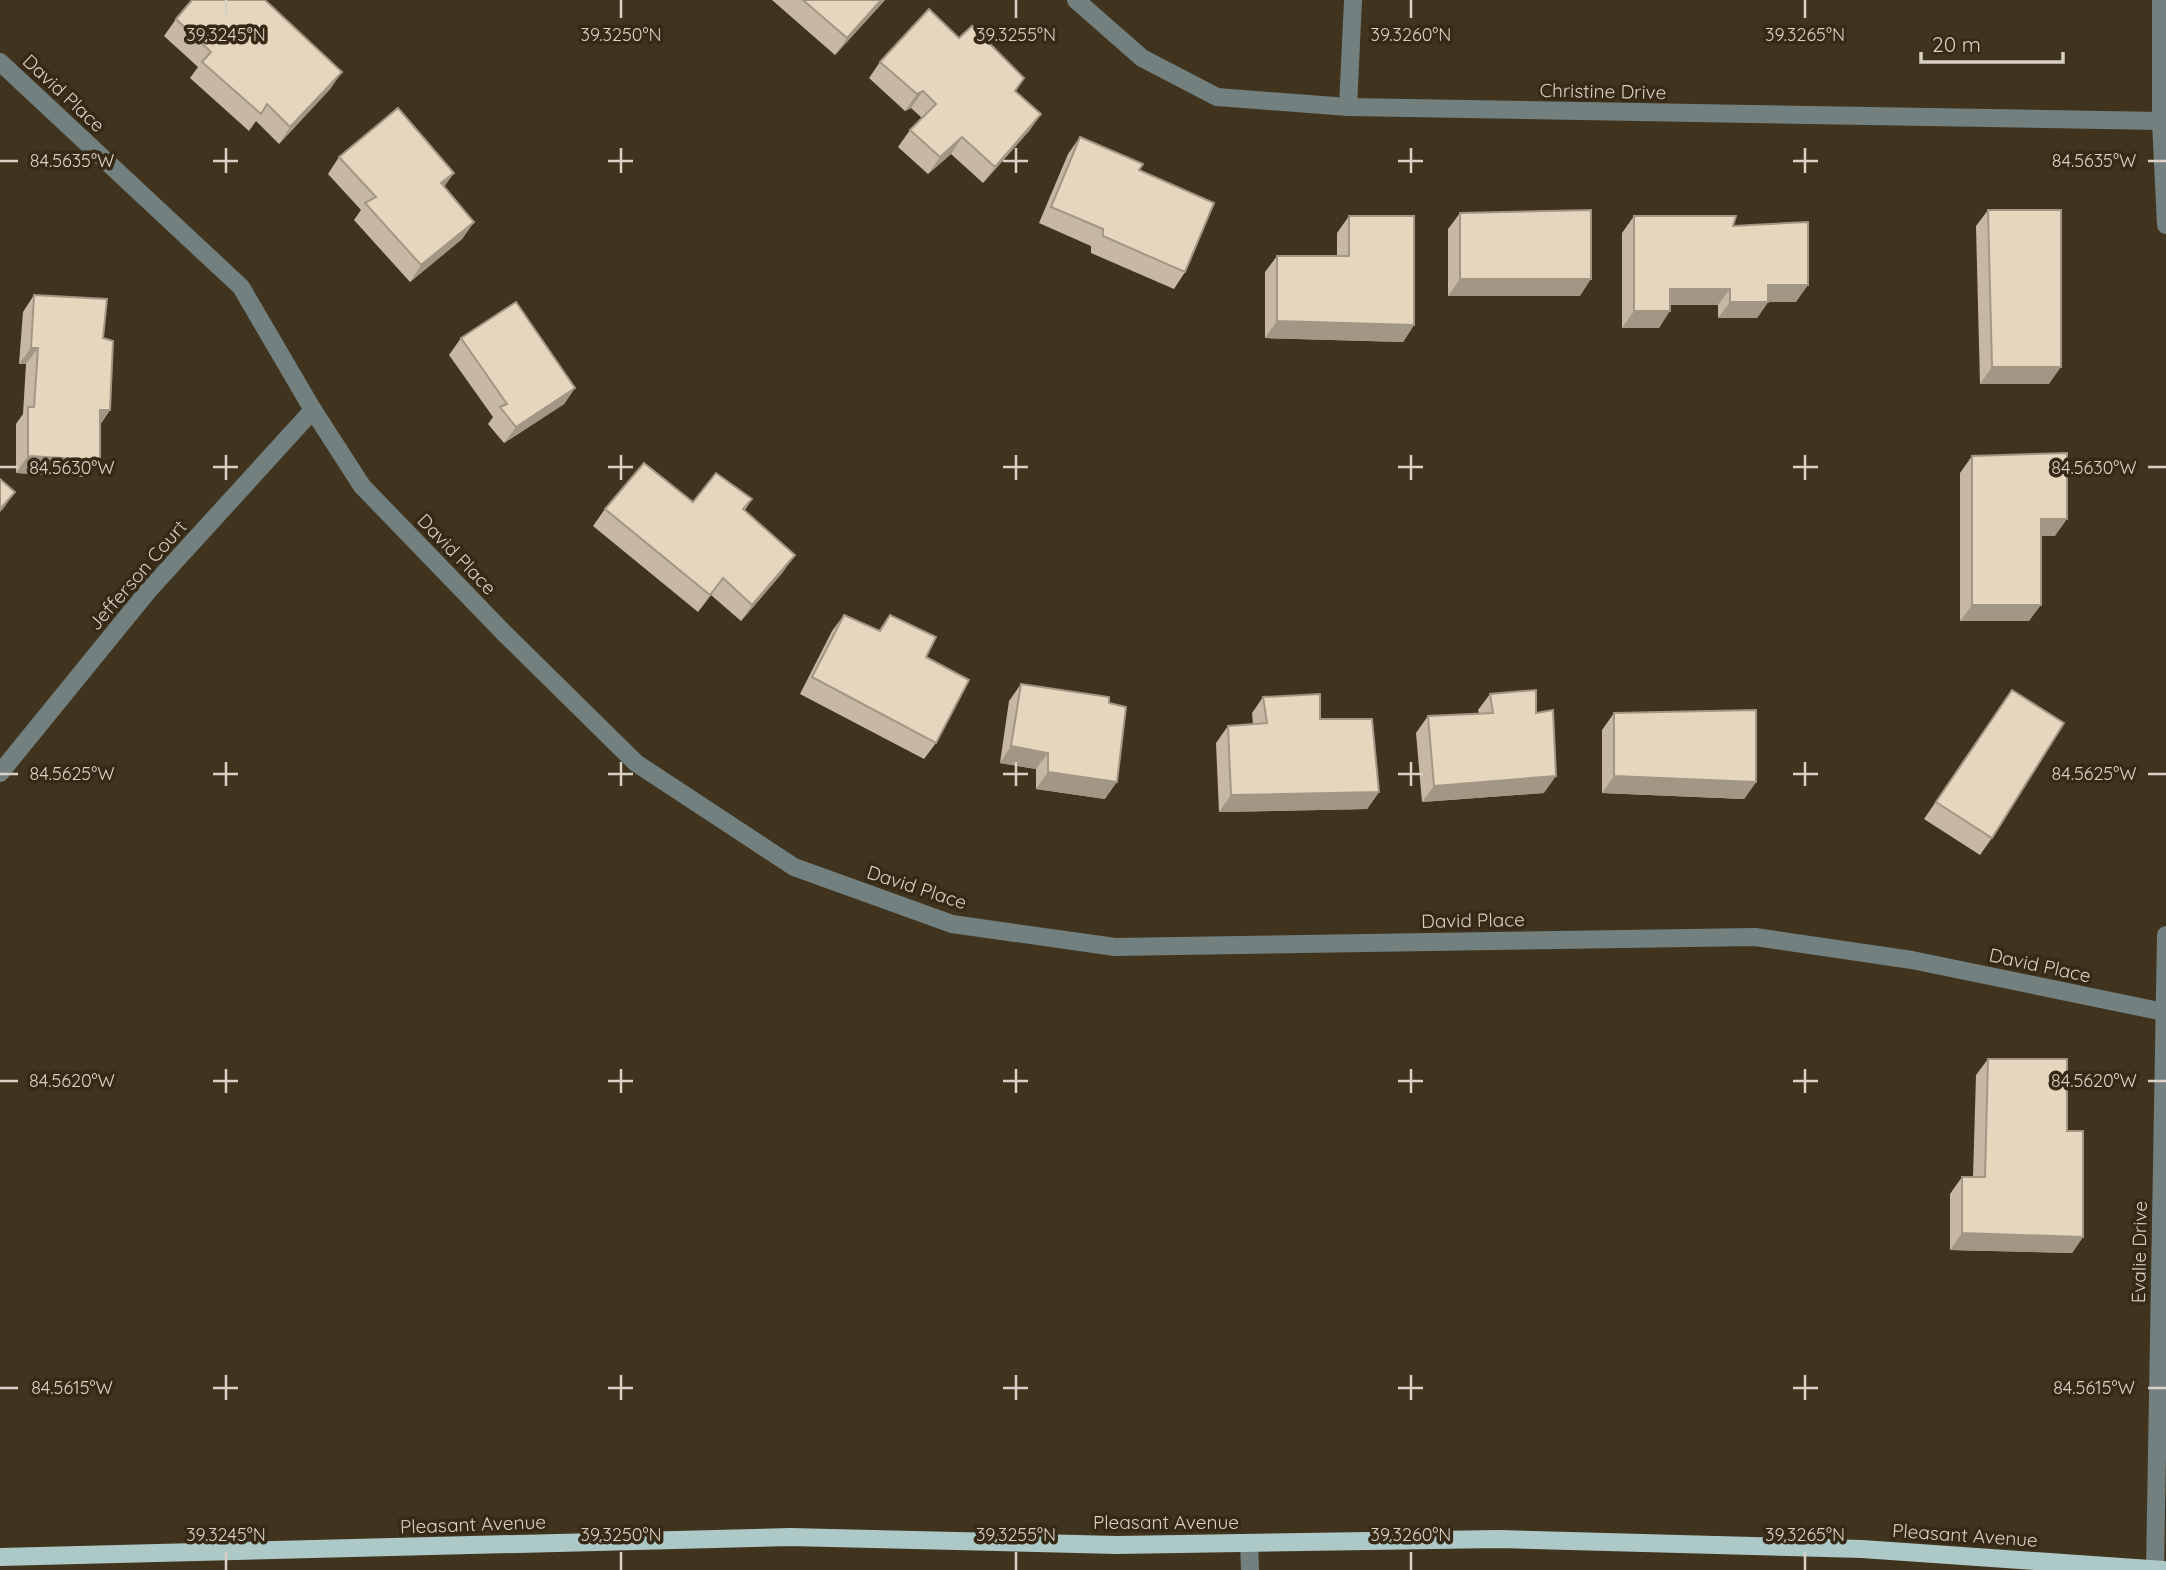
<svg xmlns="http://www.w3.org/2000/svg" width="2166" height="1570" font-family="Quicksand,sans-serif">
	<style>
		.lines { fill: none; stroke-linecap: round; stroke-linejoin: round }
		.minor { stroke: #72807f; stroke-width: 18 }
		.major { stroke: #acc9c7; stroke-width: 18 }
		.wall { fill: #c7b8a3 }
		.shaded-wall { fill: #a29685 }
		.building { fill: #e7d6be; stroke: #a29685; stroke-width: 2 }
		.ticks { fill: none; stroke: #d9d1c5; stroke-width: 2.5 }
		.labels { text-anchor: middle; stroke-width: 7; stroke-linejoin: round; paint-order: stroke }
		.street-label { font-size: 19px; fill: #d9d1c5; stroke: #362a16 }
		.ticks-label { font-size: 18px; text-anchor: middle; fill: #d9d1c5; stroke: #362a16; stroke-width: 7; stroke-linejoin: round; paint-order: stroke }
	</style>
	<rect width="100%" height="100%" fill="#41341f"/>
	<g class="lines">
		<g class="minor">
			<path d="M 1076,0 L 1142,58 L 1217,97 L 1348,107 L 2161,121"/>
			<path d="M 2161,0 L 2161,121 L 2166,225"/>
			<path d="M 0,62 L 241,287 L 313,410 L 362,486 L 505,634 L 636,763 L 794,867 L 952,924 L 1115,947 L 1755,937 L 1912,960 L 2164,1012"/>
			<path d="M 1348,107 L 1353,0"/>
			<path d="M 0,773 L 148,591 L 313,410"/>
			<path d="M 1249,1543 L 1250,1570"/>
			<path d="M 2155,1569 L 2166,935"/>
		</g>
		<path class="major" d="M 0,1557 L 790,1537 L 1117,1545 L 1499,1539 L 1862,1549 L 2164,1570"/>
	</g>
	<g class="wall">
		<path d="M 772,0 L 885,0 L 835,55 Z"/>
		<path d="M 176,19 L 331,88 L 279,144 L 256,121 L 249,131 L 190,78 L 198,67 L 164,36 Z"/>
		<path d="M 880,62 L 1015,91 L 1041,114 L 1029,131 L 983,183 L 951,154 L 928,174 L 898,147 L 910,130 L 922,118 L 911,108 L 905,111 L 869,78 Z"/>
		<path d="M 1080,137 L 1139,170 L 1185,272 L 1174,289 L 1091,253 L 1091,246 L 1039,223 L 1068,154 Z"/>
		<path d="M 339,157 L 444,187 L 474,222 L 462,239 L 410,282 L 354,220 L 361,210 L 328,174 Z"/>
		<path d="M 1988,210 L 2049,384 L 1980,384 L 1976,226 Z"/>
		<path d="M 1460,213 L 1580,296 L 1448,296 L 1448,229 Z"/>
		<path d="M 1349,216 L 1414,325 L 1403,342 L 1265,338 L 1265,272 L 1277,256 L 1337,256 L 1337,233 Z"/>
		<path d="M 1634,216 L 1733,226 L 1796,302 L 1768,302 L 1757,318 L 1718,318 L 1718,305 L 1670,305 L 1659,328 L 1622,328 L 1622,233 Z"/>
		<path d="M 34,295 L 103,338 L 110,410 L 100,425 L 88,477 L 16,473 L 16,424 L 23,414 L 26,364 L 19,364 L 23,312 Z"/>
		<path d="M 461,338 L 575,388 L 564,404 L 504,443 L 488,424 L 493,417 L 449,355 Z"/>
		<path d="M 1972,456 L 2055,536 L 2041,536 L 2029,621 L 1960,621 L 1960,473 Z"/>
		<path d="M 752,499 L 745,510 L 783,572 L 741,621 L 711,595 L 698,612 L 593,526 L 605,509 Z"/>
		<path d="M 844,615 L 879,630 L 890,615 L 926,657 L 936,743 L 924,759 L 800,694 L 832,631 Z"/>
		<path d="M 1021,684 L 1105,799 L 1036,789 L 1036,769 L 1000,763 L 1009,701 Z"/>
		<path d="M 2012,690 L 1992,838 L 1980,855 L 1924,819 Z"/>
		<path d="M 1490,694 L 1536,713 L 1544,793 L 1422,802 L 1416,733 L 1428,716 L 1479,714 L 1478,710 Z"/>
		<path d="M 1263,697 L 1320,719 L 1379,792 L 1367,809 L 1219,812 L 1216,743 L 1228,726 L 1253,724 L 1252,713 Z"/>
		<path d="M 1614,713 L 1756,782 L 1744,799 L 1602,793 L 1602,730 Z"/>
		<path d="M 1988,1059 L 2067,1131 L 2083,1237 L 2072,1253 L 1950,1250 L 1950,1194 L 1962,1177 L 1973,1177 L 1976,1075 Z"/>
	</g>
	<g class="shaded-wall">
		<path d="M 881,0 L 885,0 L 835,55 L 847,38 Z"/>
		<path d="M 342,72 L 331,88 L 279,144 L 290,127 Z"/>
		<path d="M 923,91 L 911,108 L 905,111 L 917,94 Z"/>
		<path d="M 1041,114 L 1029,131 L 983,183 L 995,167 Z"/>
		<path d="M 962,137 L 951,154 L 928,174 L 940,157 Z"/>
		<path d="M 454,173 L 442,190 L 441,183 Z"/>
		<path d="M 474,222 L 462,239 L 410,282 L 421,265 Z"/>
		<path d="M 1460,279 L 1591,279 L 1580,296 L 1448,296 Z"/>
		<path d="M 1768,285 L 1808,285 L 1796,302 L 1768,302 L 1757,318 L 1718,318 L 1730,302 Z"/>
		<path d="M 1670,289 L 1730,289 L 1718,305 L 1659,305 Z"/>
		<path d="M 1634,311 L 1670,311 L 1659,328 L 1622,328 Z"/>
		<path d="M 1277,321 L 1414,325 L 1403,342 L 1265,338 Z"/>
		<path d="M 31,348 L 38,348 L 26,364 L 19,364 Z"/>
		<path d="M 1992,367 L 2061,367 L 2049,384 L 1980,384 Z"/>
		<path d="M 575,388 L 564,404 L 504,443 L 516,427 Z"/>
		<path d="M 100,410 L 110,410 L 98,427 Z"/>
		<path d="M 28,456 L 100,460 L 88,477 L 16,473 Z"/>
		<path d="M 15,492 L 3,509 L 0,512 L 0,509 Z"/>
		<path d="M 2041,519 L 2067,519 L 2055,536 L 2029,536 Z"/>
		<path d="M 795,555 L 783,572 L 741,621 L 752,605 Z"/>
		<path d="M 723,578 L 711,595 L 698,612 L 710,595 Z"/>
		<path d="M 1972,605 L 2041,605 L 2029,621 L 1960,621 Z"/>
		<path d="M 1011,746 L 1048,753 L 1036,769 L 1000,763 Z"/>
		<path d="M 1048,772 L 1117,782 L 1105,799 L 1036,789 Z"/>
		<path d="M 1556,776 L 1544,793 L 1422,802 L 1434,786 Z"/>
		<path d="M 1614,776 L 1756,782 L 1744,799 L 1602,793 Z"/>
		<path d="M 1379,792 L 1367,809 L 1219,812 L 1231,795 Z"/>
		<path d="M 1962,1233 L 2083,1237 L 2072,1253 L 1950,1250 Z"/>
	</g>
	<g class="building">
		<path d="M 192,0 L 265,0 L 342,72 L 290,127 L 267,104 L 261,114 L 202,62 L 211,52 L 176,19 Z"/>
		<path d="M 803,0 L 881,0 L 847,38 Z"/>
		<path d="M 929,9 L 959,38 L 972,26 L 1024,78 L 1015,91 L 1041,114 L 995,167 L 962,137 L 940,157 L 910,130 L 936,104 L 923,91 L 917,94 L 880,62 Z"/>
		<path d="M 398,108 L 454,173 L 441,183 L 474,222 L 421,265 L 365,203 L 376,197 L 339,157 Z"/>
		<path d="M 1080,137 L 1143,164 L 1139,170 L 1214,203 L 1185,272 L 1103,236 L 1103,229 L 1051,207 Z"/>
		<path d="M 1591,210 L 1591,279 L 1460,279 L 1460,213 Z"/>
		<path d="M 1988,210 L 2061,210 L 2061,367 L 1992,367 Z"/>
		<path d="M 1349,216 L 1414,216 L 1414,325 L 1277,321 L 1277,256 L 1349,256 Z"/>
		<path d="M 1634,216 L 1736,216 L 1733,226 L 1808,222 L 1808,285 L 1768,285 L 1768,302 L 1730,302 L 1730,289 L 1670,289 L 1670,311 L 1634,311 Z"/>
		<path d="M 34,295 L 107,299 L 103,338 L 113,341 L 110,410 L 100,410 L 100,460 L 28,456 L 28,407 L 34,407 L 38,348 L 31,348 Z"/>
		<path d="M 516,302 L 575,388 L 516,427 L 500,407 L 507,404 L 461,338 Z"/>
		<path d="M 2067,453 L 2067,519 L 2041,519 L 2041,605 L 1972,605 L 1972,456 Z"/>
		<path d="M 644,463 L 693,502 L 716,473 L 752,499 L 743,509 L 795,555 L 752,605 L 723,578 L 710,595 L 605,509 Z"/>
		<path d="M 0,479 L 15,492 L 0,509 Z"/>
		<path d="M 844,615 L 880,631 L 890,615 L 936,637 L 926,657 L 969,680 L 936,743 L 812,677 Z"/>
		<path d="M 1021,684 L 1109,697 L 1109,703 L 1126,707 L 1117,782 L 1048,772 L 1048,753 L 1011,746 Z"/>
		<path d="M 1536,690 L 1536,713 L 1553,710 L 1556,776 L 1434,786 L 1428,716 L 1493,713 L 1490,694 Z"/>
		<path d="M 2012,690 L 2064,723 L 1992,838 L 1936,802 Z"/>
		<path d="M 1320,694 L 1320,719 L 1372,719 L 1379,792 L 1231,795 L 1228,726 L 1267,723 L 1263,697 Z"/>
		<path d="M 1756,710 L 1756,782 L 1614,776 L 1614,713 Z"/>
		<path d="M 1988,1059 L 2067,1059 L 2067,1131 L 2083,1131 L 2083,1237 L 1962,1233 L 1962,1177 L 1985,1177 Z"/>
	</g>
	<path class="ticks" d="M 226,0 L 226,18M 621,0 L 621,18M 1016,0 L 1016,18M 1411,0 L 1411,18M 1805,0 L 1805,18M 226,148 L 226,173M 621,148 L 621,173M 1016,148 L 1016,173M 1411,148 L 1411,173M 1805,148 L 1805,173M 0,161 L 18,161M 213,161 L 238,161M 608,161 L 633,161M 1003,161 L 1028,161M 1398,161 L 1423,161M 1793,161 L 1818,161M 2148,161 L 2166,161M 226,455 L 226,480M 621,455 L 621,480M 1016,455 L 1016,480M 1411,455 L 1411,480M 1805,455 L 1805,480M 0,467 L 18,467M 213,467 L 238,467M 608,467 L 633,467M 1003,467 L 1028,467M 1398,467 L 1423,467M 1793,467 L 1818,467M 2148,467 L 2166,467M 226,762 L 226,786M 621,762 L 621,786M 1016,762 L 1016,786M 1411,762 L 1411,786M 1805,762 L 1805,786M 0,774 L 18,774M 213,774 L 238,774M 608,774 L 633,774M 1003,774 L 1028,774M 1398,774 L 1423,774M 1793,774 L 1818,774M 2148,774 L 2166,774M 226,1069 L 226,1093M 621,1069 L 621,1093M 1016,1069 L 1016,1093M 1411,1069 L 1411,1093M 1805,1069 L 1805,1093M 0,1081 L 18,1081M 213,1081 L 238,1081M 608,1081 L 633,1081M 1003,1081 L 1028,1081M 1398,1081 L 1423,1081M 1793,1081 L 1818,1081M 2148,1081 L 2166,1081M 226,1375 L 226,1400M 621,1375 L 621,1400M 1016,1375 L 1016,1400M 1411,1375 L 1411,1400M 1805,1375 L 1805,1400M 0,1388 L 18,1388M 213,1388 L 238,1388M 608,1388 L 633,1388M 1003,1388 L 1028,1388M 1398,1388 L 1423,1388M 1793,1388 L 1818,1388M 2148,1388 L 2166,1388M 226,1552 L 226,1570M 621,1552 L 621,1570M 1016,1552 L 1016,1570M 1411,1552 L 1411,1570M 1805,1552 L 1805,1570"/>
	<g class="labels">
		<g class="street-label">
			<text transform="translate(1603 91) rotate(1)" y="7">Christine Drive</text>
			<text transform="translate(64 93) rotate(43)" y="7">David Place</text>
			<text transform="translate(457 554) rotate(46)" y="7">David Place</text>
			<text transform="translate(137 575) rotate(-49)" y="7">Jefferson Court</text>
			<text transform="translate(917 887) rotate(18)" y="7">David Place</text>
			<text transform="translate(1473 920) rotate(-1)" y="7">David Place</text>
			<text transform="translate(2040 965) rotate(12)" y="7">David Place</text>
			<text transform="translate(2139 1252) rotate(-89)" y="7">Evalie Drive</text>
			<text x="1166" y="1529">Pleasant Avenue</text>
			<text transform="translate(473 1524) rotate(-2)" y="7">Pleasant Avenue</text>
			<text transform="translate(1965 1535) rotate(4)" y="7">Pleasant Avenue</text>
		</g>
	</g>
	<g class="ticks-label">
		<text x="226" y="41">39.3245°N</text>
		<text x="621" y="41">39.3250°N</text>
		<text x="1016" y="41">39.3255°N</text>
		<text x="1411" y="41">39.3260°N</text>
		<text x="1805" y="41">39.3265°N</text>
		<text x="2094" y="167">84.5635°W</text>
		<text x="72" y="167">84.5635°W</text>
		<text x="2094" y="474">84.5630°W</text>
		<text x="72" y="474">84.5630°W</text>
		<text x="2094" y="780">84.5625°W</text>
		<text x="72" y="780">84.5625°W</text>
		<text x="2094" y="1087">84.5620°W</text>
		<text x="72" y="1087">84.5620°W</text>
		<text x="2094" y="1394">84.5615°W</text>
		<text x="72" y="1394">84.5615°W</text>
		<text x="226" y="1541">39.3245°N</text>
		<text x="621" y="1541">39.3250°N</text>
		<text x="1016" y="1541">39.3255°N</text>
		<text x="1411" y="1541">39.3260°N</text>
		<text x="1805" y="1541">39.3265°N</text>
	</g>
	<path d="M1921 52v10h142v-10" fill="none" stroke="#d9d1c5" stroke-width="3.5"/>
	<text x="1932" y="52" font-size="21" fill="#d9d1c5" stroke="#362a16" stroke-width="5" paint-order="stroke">20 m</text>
</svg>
